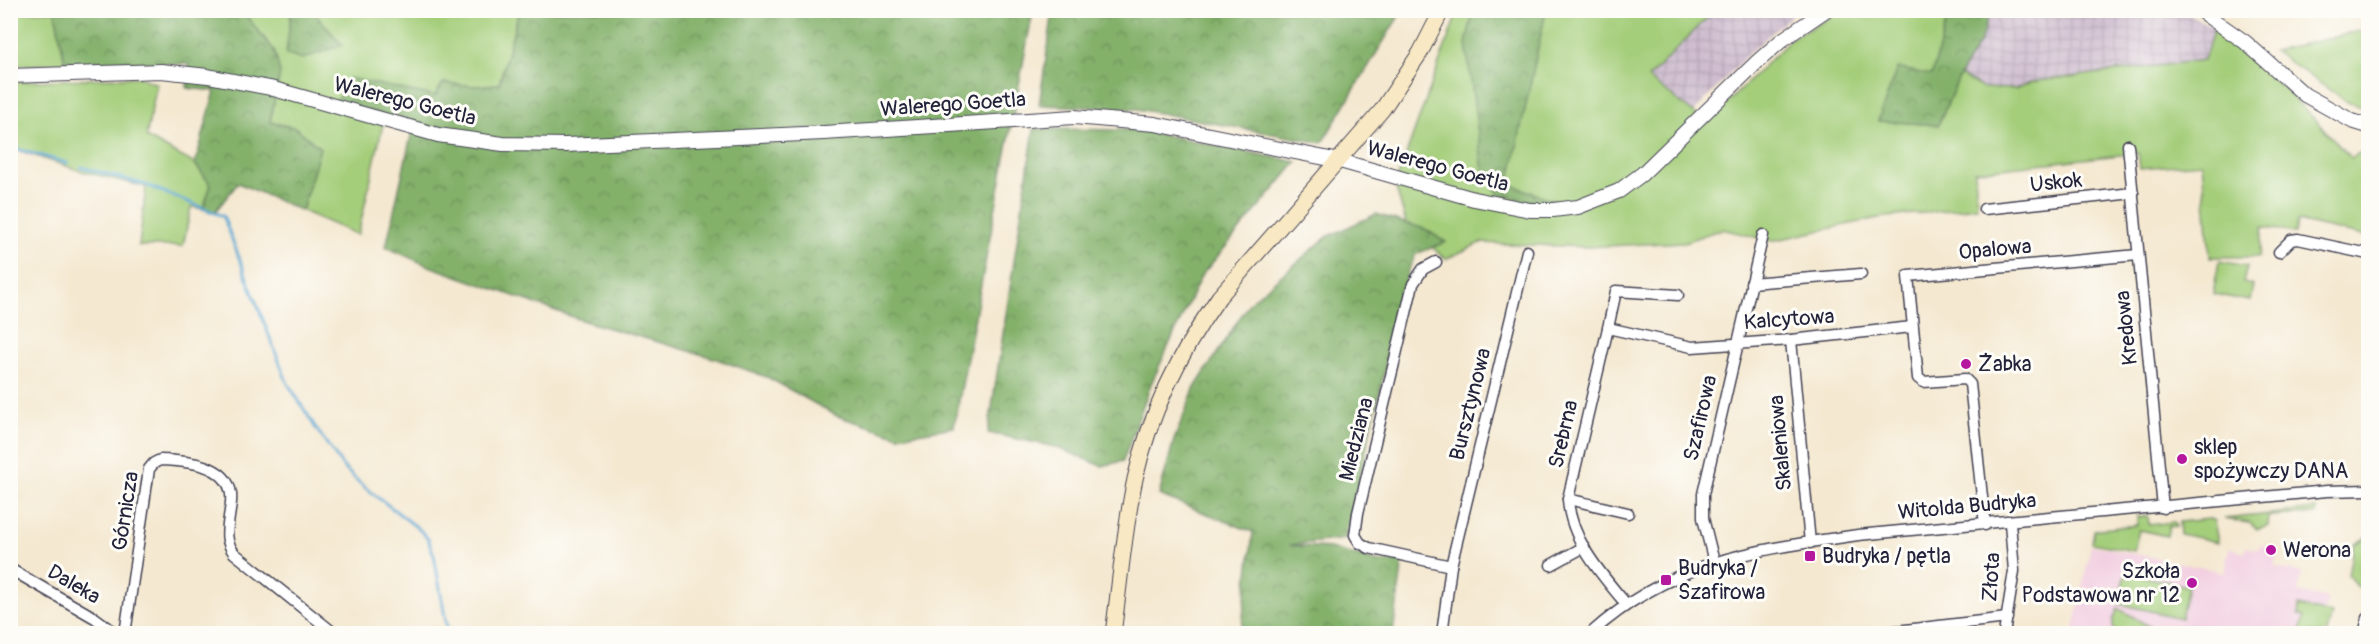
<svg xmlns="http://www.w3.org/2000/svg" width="2379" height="644" font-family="Pangolin,sans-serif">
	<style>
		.built { fill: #f2cfe1 }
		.industrial { fill: url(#industrial-grid) }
		.green { fill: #a4ce7a; stroke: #63785a; stroke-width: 1.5 }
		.forest { fill: url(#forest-crowns); stroke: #526a52; stroke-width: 1.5 }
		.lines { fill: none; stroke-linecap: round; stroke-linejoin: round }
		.stream { stroke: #59a6d2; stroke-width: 3 }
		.minor-casing { stroke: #424051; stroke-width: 13 }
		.tertiary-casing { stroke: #424051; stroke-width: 16 }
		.secondary-casing { stroke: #424051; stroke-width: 17 }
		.minor { stroke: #fff; stroke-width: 10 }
		.tertiary { stroke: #fff; stroke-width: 14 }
		.secondary { stroke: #f8e8c3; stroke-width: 15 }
		.poi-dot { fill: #b5179e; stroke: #fdfcf7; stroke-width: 2 }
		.labels { text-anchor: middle; stroke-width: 6; stroke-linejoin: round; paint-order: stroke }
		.street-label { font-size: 21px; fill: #22223b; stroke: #fdfcf7 }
		.poi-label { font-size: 21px; fill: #22223b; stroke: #fdfcf7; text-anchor: start }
	</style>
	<defs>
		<pattern id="industrial-grid" width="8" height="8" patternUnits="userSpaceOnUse" patternTransform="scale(1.5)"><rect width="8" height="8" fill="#cfbdcf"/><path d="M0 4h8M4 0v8" fill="none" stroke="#b1a2b3"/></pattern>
		<pattern id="forest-crowns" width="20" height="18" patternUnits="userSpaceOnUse" patternTransform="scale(1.5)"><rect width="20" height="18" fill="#83b16a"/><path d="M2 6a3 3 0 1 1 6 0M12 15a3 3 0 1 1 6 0" fill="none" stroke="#6b9058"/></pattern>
	</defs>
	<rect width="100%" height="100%" fill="#fdfcf7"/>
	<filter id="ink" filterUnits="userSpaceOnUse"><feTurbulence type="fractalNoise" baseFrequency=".0167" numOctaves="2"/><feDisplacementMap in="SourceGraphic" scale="12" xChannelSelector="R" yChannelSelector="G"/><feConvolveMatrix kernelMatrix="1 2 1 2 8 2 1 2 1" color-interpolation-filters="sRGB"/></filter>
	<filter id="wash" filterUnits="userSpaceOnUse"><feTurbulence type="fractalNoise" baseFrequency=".008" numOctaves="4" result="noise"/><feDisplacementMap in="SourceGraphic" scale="24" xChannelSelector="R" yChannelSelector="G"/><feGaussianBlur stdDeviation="1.35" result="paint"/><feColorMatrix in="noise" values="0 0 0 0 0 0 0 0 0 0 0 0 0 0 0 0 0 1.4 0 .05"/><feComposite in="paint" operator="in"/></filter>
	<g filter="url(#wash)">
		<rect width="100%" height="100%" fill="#f4e8d0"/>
		<path class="built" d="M 2091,545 L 2224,572 L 2229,548 L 2245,552 L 2246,547 L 2259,549 L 2260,545 L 2278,549 L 2274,567 L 2302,573 L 2298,592 L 2328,599 L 2325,612 L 2299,606 L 2304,616 L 2300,633 L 2073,634 Z"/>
		<g class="industrial">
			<path d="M 1714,11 L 1797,11 L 1749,53 L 1693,113 L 1648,78 Z"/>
			<path d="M 1990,11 L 2183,11 L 2214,28 L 2204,60 L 2030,82 L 2015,89 L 1982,88 L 1960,75 L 1981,40 Z"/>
		</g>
		<g class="green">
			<path d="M 55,11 L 65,63 L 11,66 L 11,12 Z"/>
			<path d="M 242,11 L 289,11 L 291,14 L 286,54 L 313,11 L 519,11 L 499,84 L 474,86 L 443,83 L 435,96 L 385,115 L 358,235 L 302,211 L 320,148 L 296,128 L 270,122 L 280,73 L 274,50 Z"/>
			<path d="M 1458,11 L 1714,11 L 1648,78 L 1707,123 L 1792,38 L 1842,11 L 1949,11 L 1932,75 L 1938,125 L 1960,75 L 1982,88 L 2015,89 L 2030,82 L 2204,60 L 2214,28 C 2266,69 2306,109 2351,158 L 2368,148 L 2368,237 L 2297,221 L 2295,233 L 2263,227 L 2259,257 L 2210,257 L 2202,163 L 2140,168 L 2138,153 L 1975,171 L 1977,207 L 1878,218 L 1772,241 L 1722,229 L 1684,242 L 1589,247 L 1480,243 L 1446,259 L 1407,226 L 1395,185 Z"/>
			<path d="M 2368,29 L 2368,109 L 2347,102 L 2274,51 Z"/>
			<path d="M 139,77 L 157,84 L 146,137 L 195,164 L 211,185 L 203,209 L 191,207 L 183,246 L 139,246 L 146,187 L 81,171 L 11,148 L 10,82 Z"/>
			<path d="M 2219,261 L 2247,266 L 2243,283 L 2253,285 L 2250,301 L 2213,294 Z"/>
			<path d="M 2316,509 L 2316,514 L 2269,516 L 2268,526 L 2257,529 L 2249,523 L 2224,519 Z"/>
			<path d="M 2148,516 L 2149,525 L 2174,522 L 2176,527 L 2169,526 L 2167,536 L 2139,530 L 2134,551 L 2092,543 L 2094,530 L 2137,525 L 2137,517 Z"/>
			<path d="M 2210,519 L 2214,521 L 2218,542 L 2180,534 L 2179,522 Z"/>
			<path d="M 2368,536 L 2368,595 L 2355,585 L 2348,575 L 2354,545 Z"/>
			<path d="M 2126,573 L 2188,586 L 2181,618 L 2119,604 Z"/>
			<path d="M 2299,606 L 2332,614 L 2327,633 L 2300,633 L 2304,617 L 2298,615 Z"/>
			<path d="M 2118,608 L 2152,628 L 2152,629 L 2113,633 L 2113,620 Z"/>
		</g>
		<g class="forest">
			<path d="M 55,11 L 242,11 L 274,50 L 280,73 L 270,122 L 296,128 L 320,148 L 302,211 L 238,183 L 214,213 L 203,209 L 211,185 L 195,164 L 215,91 L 187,88 L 189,64 L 65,63 Z"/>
			<path d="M 289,11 L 319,11 L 313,11 L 342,45 L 303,59 L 286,54 L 291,14 Z"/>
			<path d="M 519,11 L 1033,11 L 954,427 L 899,436 L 837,416 L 769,378 L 714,358 L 584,321 L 429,266 L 386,247 L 414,122 L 336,103 L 348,78 L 435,96 L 443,83 L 474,86 L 499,84 Z"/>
			<path d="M 1053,11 L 1053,10 L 1402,11 L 1322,143 L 1137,109 L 1039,105 Z"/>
			<path d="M 1473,11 L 1546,11 L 1509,184 L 1560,203 L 1536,202 L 1506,196 L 1498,193 L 1483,171 L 1466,44 Z"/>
			<path d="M 1949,11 L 1990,11 L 1981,40 L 1960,75 L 1938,125 L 1878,121 L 1897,68 L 1932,75 Z"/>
			<path d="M 1034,129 L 1140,130 L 1297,162 L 1201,276 L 1151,384 L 1123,461 L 1102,466 L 1055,447 L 988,433 Z"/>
			<path d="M 1376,214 L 1425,229 L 1446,242 L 1416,254 L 1408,271 L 1345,539 L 1289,545 L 1330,548 L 1379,562 L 1403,561 L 1393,633 L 1241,633 L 1253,532 L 1159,495 L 1174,440 L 1194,389 L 1250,302 L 1327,237 Z"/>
		</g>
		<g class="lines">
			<g class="stream">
				<path d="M 10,147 L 67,163"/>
				<path d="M 81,167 L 146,185 L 223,216 L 287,382 L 317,430 L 344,468 L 363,486 L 419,529 L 428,539 L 434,555 L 448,634"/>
			</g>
		</g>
	</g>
	<g filter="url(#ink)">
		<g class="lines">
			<defs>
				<g id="minor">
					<path d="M 2128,145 L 2163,508"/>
					<path d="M 1984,209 L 2133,193"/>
					<path d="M 2279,252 L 2291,240 L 2298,239 L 2368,254"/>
					<path d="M 1436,262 L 1423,269 L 1413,284 L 1358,513 L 1355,535 L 1360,543 L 1369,548 L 1451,566"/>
					<path d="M 1751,283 L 1861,274"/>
					<path d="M 1608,328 L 1616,291 L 1678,295"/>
					<path d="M 1791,340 L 1810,543"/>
					<path d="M 1568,499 L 1628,513"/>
					<path d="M 1985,525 L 1970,384 L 1965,379 L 1923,382 L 1918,378 L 1908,276 L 2138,255"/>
					<path d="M 1714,562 L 1703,518 L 1703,494 L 1763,235"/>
					<path d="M 1551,565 L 1584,547"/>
					<path d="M 10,569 L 95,618 L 117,634"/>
					<path d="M 1626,604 C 1601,574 1570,539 1568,499 L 1608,328 L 1692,347 L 1791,340 L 1912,327"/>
					<path d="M 125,634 L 149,469 L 154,463 L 160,460 C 185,461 227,463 231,494 C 232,501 230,510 229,517 C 227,532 225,541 234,553 L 335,634"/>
					<path d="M 1442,634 L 1451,566 L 1527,251"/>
					<path d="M 1590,634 C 1672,560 1754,550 1858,535 L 2327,491 L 2368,490"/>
					<path d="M 1871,634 L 2007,618"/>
					<path d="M 2004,634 L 2014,571 L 2010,523"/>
					<path d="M 2364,634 L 2368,618"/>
				</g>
				<g id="tertiary">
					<path d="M 2199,10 L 2245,42 L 2305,95 L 2352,121 L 2368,126"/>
					<path d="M 10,76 L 161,71 L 208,76 L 270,88 L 438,135 L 503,144 L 566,145 L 824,133 L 1074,117 L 1155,124 L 1340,161 L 1474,199 L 1530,210 L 1553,210 L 1578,207 L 1619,191 L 1642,174 L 1757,62 L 1782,40 L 1826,10"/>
				</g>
				<path id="secondary" d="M 1113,634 C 1120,582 1124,530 1135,479 C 1150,413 1180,352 1219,297 L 1382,110 L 1420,53 L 1442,10"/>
			</defs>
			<use href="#minor" class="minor-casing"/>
			<use href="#tertiary" class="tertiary-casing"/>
			<use href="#secondary" class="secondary-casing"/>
			<use href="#minor" class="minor"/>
			<use href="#tertiary" class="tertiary"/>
			<use href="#secondary" class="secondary"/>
		</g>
	</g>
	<g class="poi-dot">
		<circle cx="1966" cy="364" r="6"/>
		<circle cx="2182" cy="459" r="6"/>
		<circle cx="2271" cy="550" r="6"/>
		<rect x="1804" y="550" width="12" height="12" rx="3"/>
		<rect x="1660" y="574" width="12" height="12" rx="3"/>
		<circle cx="2192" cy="583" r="6"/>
	</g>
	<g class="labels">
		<g class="street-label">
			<text transform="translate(405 101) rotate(14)" y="7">Walerego Goetla</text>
			<text transform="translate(953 104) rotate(-4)" y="7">Walerego Goetla</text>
			<text transform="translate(1438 166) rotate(15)" y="7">Walerego Goetla</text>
			<text transform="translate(2056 182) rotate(-6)" y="7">Uskok</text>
			<text transform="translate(1995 249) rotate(-5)" y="7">Opalowa</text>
			<text transform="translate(1789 319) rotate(-4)" y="7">Kalcytowa</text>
			<text transform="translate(2126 328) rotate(-96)" y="7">Kredowa</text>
			<text transform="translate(1470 404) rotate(-76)" y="7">Bursztynowa</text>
			<text transform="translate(1700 418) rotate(-77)" y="7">Szafirowa</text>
			<text transform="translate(1563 434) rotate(-77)" y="7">Srebrna</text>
			<text transform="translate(1356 439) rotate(-76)" y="7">Miedziana</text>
			<text transform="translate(1780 443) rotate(-95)" y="7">Skaleniowa</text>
			<text transform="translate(1967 506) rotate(-5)" y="7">Witolda Budryka</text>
			<text transform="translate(125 511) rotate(-81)" y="7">Górnicza</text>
			<text transform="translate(1991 577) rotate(-86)" y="7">Złota</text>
			<text transform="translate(74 584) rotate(30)" y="7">Daleka</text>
		</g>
		<g class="poi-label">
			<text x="1978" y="371">Żabka</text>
			<text x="2194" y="454">sklep<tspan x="2194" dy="24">spożywczy DANA</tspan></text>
			<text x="2283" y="557">Werona</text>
			<text x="1822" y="563">Budryka / pętla</text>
			<text x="1678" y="575">Budryka /<tspan x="1678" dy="24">Szafirowa</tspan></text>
			<text x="2180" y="578" text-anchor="end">Szkoła<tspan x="2180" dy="24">Podstawowa nr 12</tspan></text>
		</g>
	</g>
	<rect width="2379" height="644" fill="none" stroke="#fdfcf7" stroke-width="36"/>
</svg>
